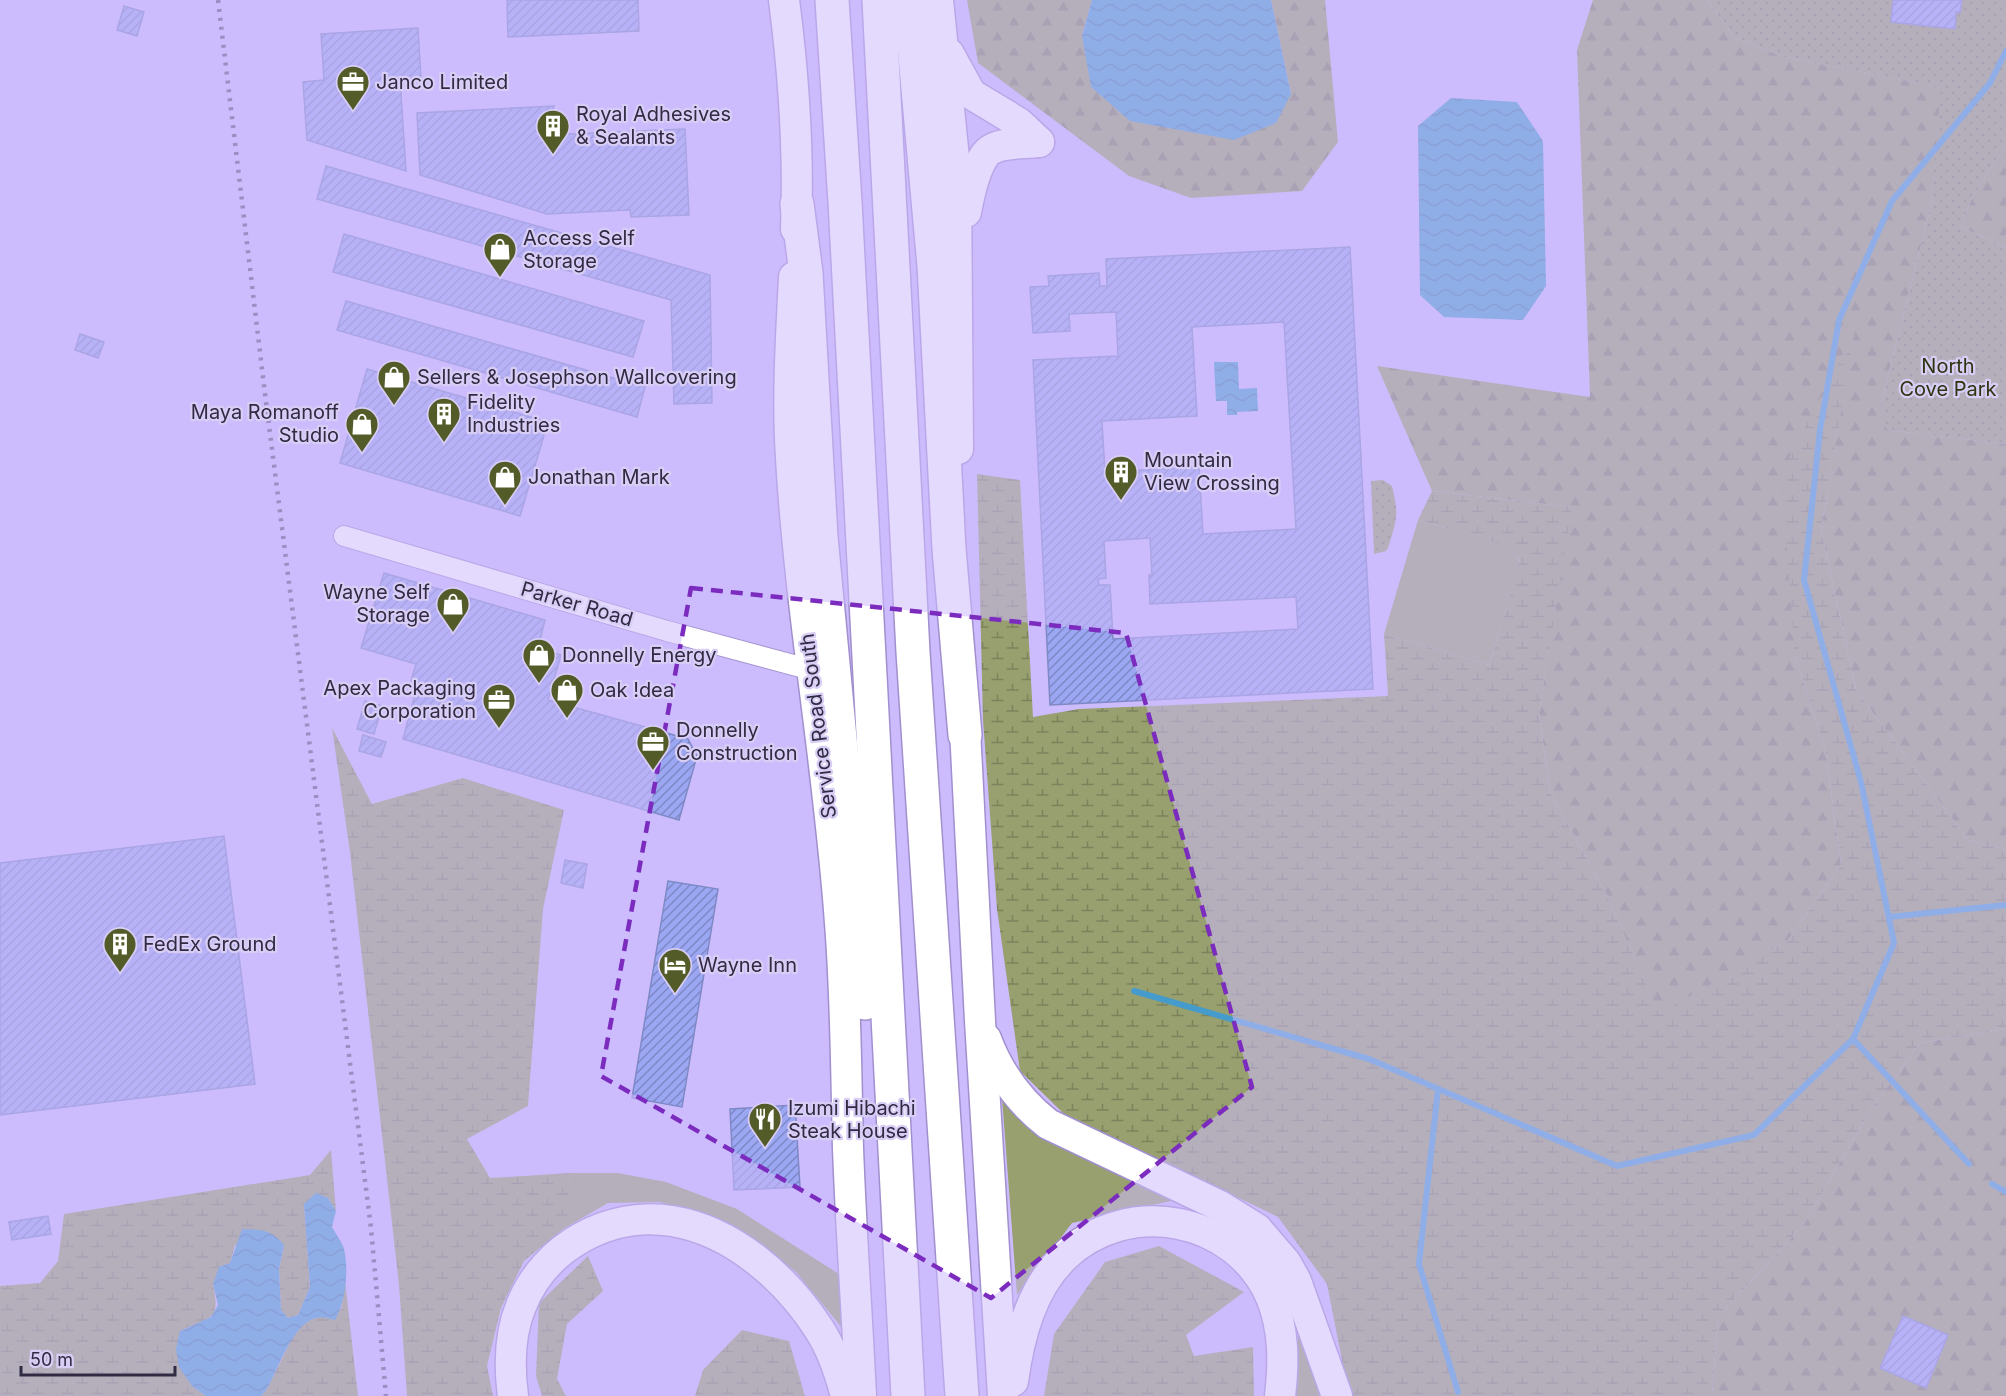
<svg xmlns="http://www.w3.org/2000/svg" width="2006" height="1396" font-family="Inter,sans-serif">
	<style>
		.grass { fill: #97a06e }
		.forest { fill: url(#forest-firs) }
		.wetland { fill: url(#wetland-marsh) }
		.park { fill: url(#park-dots) }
		.water { fill: url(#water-waves) }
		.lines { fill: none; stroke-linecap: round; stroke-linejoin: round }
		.stream { stroke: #449bcc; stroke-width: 6 }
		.building { fill: url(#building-hatch); stroke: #7f89c6; stroke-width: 1.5; fill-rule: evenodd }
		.street-casing { stroke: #a18fce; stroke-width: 22 }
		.primary-casing { stroke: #a18fce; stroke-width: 33 }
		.highway-casing { stroke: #a18fce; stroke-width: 36 }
		.street { stroke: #fff; stroke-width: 20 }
		.primary { stroke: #fff; stroke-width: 30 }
		.highway { stroke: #fff; stroke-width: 33 }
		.rail { stroke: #5f557a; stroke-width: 4.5; stroke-dasharray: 3 6; stroke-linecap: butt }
		.marked { fill: none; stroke: #7b2cbf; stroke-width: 4.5; stroke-dasharray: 12 8; stroke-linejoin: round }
		.labels { text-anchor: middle; stroke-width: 4.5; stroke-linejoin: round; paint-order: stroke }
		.poi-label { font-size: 20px; fill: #312a43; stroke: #d8cef5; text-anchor: start }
		.park-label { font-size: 20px; fill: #2e340f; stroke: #d8cef5 }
		.street-label { font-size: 20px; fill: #312a43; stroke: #d8cef5 }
	</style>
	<defs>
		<pattern id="forest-firs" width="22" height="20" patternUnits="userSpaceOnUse" patternTransform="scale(1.5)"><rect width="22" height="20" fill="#97a06e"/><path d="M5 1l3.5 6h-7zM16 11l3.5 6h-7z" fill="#7c835c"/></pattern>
		<pattern id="wetland-marsh" width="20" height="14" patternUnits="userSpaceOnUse" patternTransform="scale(1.5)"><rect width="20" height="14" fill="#97a06e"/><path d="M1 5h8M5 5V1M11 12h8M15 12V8" fill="none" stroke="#7c835c"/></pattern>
		<pattern id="park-dots" width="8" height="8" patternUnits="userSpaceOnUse" patternTransform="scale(1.5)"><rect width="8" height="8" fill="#97a06e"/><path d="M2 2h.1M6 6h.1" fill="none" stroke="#7c835c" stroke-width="1.8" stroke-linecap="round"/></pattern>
		<pattern id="water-waves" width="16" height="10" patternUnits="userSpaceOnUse" patternTransform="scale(1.5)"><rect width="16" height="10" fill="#449bcc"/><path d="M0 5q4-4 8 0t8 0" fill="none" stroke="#397fa7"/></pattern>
		<pattern id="building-hatch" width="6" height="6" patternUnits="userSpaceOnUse" patternTransform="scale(1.5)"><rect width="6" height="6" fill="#9ba7f2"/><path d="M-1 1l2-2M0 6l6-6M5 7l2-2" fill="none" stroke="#7f88c6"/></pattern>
	</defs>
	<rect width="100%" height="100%" fill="#cdbcfd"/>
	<g class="grass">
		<path d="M 1418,520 L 1511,547 L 1520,562 L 1489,665 L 1384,634 Z"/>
		<path d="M 1001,1085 L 1184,1198 L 1072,1223 L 1017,1295 Z"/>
		<path d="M 570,1173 L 618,1173 L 666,1182 L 737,1209 L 839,1274 L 843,1329 L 796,1272 L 738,1228 L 660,1202 L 608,1203 L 565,1228 Z"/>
		<path d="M 1300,1318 L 1328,1396 L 1292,1396 Z"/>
	</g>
	<g class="forest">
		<path d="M 967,0 L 1092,0 L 1082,36 L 1291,94 L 1271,0 L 1325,0 L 1338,142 L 1302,191 L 1191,198 L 1129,176 L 978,63 Z"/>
		<path d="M 1593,0 L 1707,0 L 1734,37 L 1781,56 L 1942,88 L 1931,206 L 1881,403 L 1888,430 L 2006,444 L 2006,849 L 1968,840 L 1856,690 L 1821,530 L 1853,335 L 1795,656 L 1826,753 L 1841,865 L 1788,940 L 1659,1015 L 1608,897 L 1550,792 L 1539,712 L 1571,507 L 1432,491 L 1377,366 L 1590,397 L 1577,50 Z"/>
		<path d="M 2006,144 L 2006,248 L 1960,226 L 1973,196 Z"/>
		<path d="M 2006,1029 L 2006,1396 L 1712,1396 L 1718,1317 L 1804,1224 L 1871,1109 L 1920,1043 Z"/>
	</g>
	<g class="wetland">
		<path d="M 1854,333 L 1821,530 L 1856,690 L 1968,840 L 2006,849 L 2006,1029 L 1920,1043 L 1871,1109 L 1804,1224 L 1718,1317 L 1712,1396 L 1349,1396 L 1327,1284 L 1278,1217 L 1064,1114 L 1020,1071 L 997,909 L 983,720 L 977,474 L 1020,480 L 1033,717 L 1079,709 L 1388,696 L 1384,634 L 1489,665 L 1520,561 L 1510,547 L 1418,520 L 1432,491 L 1572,507 L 1539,712 L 1550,792 L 1608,897 L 1659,1014 L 1788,940 L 1841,865 L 1826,753 L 1795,656 L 1781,473 Z"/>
		<path d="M 332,728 L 372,804 L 463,778 L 564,810 L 543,909 L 528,1106 L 467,1139 L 490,1178 L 570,1173 L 567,1226 L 524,1261 L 501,1308 L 487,1366 L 493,1396 L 407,1396 L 399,1285 L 350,852 Z"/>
		<path d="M 331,1150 L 336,1211 L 328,1198 L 304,1204 L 310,1287 L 298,1315 L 288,1318 L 281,1310 L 279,1269 L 284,1245 L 235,1245 L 230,1263 L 213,1284 C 221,1322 211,1316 180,1331 L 192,1386 L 206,1396 L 0,1396 L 0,1286 L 40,1283 L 58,1261 L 64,1214 L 310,1175 Z"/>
		<path d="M 1159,1246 L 1244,1292 L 1186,1335 L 1194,1356 L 1253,1347 L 1254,1396 L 1044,1396 L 1054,1334 L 1105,1262 Z"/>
		<path d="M 588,1256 L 603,1291 L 567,1324 L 557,1379 L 566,1396 L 542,1396 L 536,1376 L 539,1303 Z"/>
		<path d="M 345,1281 L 358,1396 L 261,1396 L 267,1389 L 292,1338 L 304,1322 L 341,1309 Z"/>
		<path d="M 742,1330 L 789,1341 L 805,1396 L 695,1396 L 703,1370 Z"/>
	</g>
	<g class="park">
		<path d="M 1707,0 L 2006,0 L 2006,144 L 1973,196 L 1960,226 L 2006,248 L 2006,444 L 1887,430 L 1881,403 L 1931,206 L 1941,88 L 1781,56 L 1734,37 Z"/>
		<path d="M 1383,480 L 1392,486 C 1399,515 1397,519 1388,548 L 1386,551 L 1374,554 L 1371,481 Z"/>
	</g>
	<g class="water">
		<path d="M 1092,0 L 1271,0 L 1291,94 L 1276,123 L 1234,140 L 1130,121 L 1091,87 L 1082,36 Z"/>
		<path d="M 1451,98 L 1517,102 L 1543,141 L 1546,286 L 1523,320 L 1444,317 L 1420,295 L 1418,126 Z"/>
		<path d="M 1214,362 L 1238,362 L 1239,389 L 1257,388 L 1258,411 L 1237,412 L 1237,415 L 1227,415 L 1227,401 L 1216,401 Z"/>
		<path d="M 316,1193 L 328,1198 L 336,1211 L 332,1227 C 336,1234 342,1242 344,1249 C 349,1270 346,1301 335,1320 C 329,1319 322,1316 316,1318 C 293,1323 278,1369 267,1389 L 261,1396 L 206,1396 L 192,1386 L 179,1367 L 176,1349 L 180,1331 L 211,1317 L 218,1305 L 213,1284 L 219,1267 L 230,1263 L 242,1229 C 261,1230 271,1229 284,1245 L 279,1269 L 281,1310 L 288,1318 L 298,1315 L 310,1287 L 304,1204 Z"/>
	</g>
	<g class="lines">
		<g class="stream">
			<path d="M 1889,917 L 2006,905"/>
			<path d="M 1134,991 L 1369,1059 L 1617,1166 L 1754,1135 L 1853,1039 L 1894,943 L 1861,782 L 1804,580 L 1820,430 L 1839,320 L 1892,201 L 1990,83 L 2006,51"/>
			<path d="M 1853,1039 L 1969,1164"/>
			<path d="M 1438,1089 L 1419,1264 L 1458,1392"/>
			<path d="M 1992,1184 L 2006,1192"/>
		</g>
	</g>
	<g class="building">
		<path d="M 507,0 L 638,0 L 639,31 L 508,37 Z"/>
		<path d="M 1893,0 L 1962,0 L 1960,13 L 1956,12 L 1955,29 L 1891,22 Z"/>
		<path d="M 124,6 L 144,12 L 137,36 L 117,30 Z"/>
		<path d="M 418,28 L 421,78 L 400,79 L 406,171 L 307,140 L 303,82 L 324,80 L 321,34 Z"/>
		<path d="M 554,106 L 546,135 L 685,129 L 689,215 L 631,217 L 630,210 L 547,214 L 420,175 L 417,113 Z"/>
		<path d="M 326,166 L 710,275 L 712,403 L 674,404 L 671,300 L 317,199 Z"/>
		<path d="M 344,234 L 644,321 L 633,357 L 333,272 Z"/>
		<path d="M 1350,247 L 1373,689 L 1050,705 L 1033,360 L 1118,356 L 1116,312 L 1069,314 L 1070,331 L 1033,333 L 1030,287 L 1049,286 L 1048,276 L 1099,273 L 1100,286 L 1107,286 L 1106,259 ZM 1284,322 L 1296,529 L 1203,534 L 1199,467 L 1105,472 L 1102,421 L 1197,416 L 1192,327 ZM 1150,538 L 1152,575 L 1149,575 L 1150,604 L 1296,597 L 1298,629 L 1113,639 L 1110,585 L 1099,585 L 1098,579 L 1106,578 L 1104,541 Z"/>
		<path d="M 346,301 L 645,387 L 637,417 L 337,330 Z"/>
		<path d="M 80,334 L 104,342 L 98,358 L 75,350 Z"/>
		<path d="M 367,369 L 548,422 L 520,516 L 340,463 Z"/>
		<path d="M 384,573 L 545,620 L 538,648 L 561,655 L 548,700 L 688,739 L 697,756 L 679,820 L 403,739 L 418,683 L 411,681 L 416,664 L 361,648 Z"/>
		<path d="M 365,701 L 382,706 L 374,734 L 357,729 Z"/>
		<path d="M 363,735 L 386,742 L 381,757 L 359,751 Z"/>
		<path d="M 224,836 L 255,1084 L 0,1115 L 0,863 Z"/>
		<path d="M 565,860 L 587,864 L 583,888 L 561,883 Z"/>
		<path d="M 668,881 L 718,889 L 682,1107 L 632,1098 Z"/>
		<path d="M 795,1105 L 800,1187 L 734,1190 L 730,1109 Z"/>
		<path d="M 48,1216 L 51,1234 L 12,1240 L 9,1222 Z"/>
		<path d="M 1903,1316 L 1948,1335 L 1926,1388 L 1880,1368 Z"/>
	</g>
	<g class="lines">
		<defs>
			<path id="street" d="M 344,536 L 667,631 L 812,670"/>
			<g id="primary">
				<path d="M 784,0 C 794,77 799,152 796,229"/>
				<path d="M 938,0 L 956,178 L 958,449"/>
				<path d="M 949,54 L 971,94 L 1019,123 L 1039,142"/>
				<path d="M 966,212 C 969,196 977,156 992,149 C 1006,142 1025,144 1039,142"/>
				<path d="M 794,277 C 791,338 787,397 791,458 C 800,613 829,767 840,923 C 846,998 846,1073 848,1148 C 851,1231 857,1313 861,1396"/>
				<path d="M 964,710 L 980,1021 L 1003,1396"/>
				<path d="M 986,1039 C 999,1074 1020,1102 1048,1124 L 1220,1206 L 1257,1229 L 1286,1263 L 1296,1281 L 1337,1396"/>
				<path d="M 1013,1381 C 1019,1337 1031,1289 1064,1257 C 1127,1196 1236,1216 1271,1297 C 1284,1329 1284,1362 1280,1396"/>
				<path d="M 513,1396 C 509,1366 509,1335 521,1306 C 544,1247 609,1211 672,1221 C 733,1231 786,1278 819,1329 C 832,1349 840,1373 846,1396"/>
			</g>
			<g id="highway">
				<path d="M 832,0 L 845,202 L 908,1396"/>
				<path d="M 879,0 L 913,652 L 962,1396"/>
				<path d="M 910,0 L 934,266 L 949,549 L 965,735"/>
				<path d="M 797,204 L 806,273 L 821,537 L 865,1003"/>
			</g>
		</defs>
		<use href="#street" class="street-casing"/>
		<use href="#primary" class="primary-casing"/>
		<use href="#highway" class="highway-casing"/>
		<use href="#street" class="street"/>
		<use href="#primary" class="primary"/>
		<use href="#highway" class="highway"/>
		<path class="rail" d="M 218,0 L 265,394 L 371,1228 L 386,1396"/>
	</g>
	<path d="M0 0H2006V1396H0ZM 691,588 L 1126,633 L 1252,1087 L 991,1298 L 601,1076 Z" fill="#cdbcfd" fill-opacity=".55" fill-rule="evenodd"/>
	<path class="marked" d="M 691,588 L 1126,633 L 1252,1087 L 991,1298 L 601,1076 Z"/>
	<defs>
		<symbol id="office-pin" viewBox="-11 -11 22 30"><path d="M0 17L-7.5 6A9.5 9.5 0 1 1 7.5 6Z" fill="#535b29" stroke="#d8cef5"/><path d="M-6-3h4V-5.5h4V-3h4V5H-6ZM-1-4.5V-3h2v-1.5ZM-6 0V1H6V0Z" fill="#fff"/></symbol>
		<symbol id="building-pin" viewBox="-11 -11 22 30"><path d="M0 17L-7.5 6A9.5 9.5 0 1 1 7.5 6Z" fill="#535b29" stroke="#d8cef5"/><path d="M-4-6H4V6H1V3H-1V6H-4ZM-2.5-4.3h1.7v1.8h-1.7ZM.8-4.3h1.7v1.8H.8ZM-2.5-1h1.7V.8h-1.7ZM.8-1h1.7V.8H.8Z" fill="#fff"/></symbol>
		<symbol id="shop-pin" viewBox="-11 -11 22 30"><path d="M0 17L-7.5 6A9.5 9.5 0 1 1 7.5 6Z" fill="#535b29" stroke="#d8cef5"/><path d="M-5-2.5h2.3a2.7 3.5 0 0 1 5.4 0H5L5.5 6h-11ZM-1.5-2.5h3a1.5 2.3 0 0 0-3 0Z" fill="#fff"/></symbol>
		<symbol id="hotel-pin" viewBox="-11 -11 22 30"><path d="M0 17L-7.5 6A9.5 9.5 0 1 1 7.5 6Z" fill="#535b29" stroke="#d8cef5"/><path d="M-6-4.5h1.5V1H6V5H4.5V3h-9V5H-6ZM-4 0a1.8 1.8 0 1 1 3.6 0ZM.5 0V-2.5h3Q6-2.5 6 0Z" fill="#fff"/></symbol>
		<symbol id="restaurant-pin" viewBox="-11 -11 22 30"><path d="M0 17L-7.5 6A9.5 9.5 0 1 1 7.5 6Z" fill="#535b29" stroke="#d8cef5"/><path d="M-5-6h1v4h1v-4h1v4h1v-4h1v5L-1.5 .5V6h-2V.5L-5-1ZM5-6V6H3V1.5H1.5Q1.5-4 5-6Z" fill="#fff"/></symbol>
	</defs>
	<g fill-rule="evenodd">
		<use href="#office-pin" x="334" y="63" width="38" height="52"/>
		<use href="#building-pin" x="534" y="107" width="38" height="52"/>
		<use href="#shop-pin" x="481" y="230" width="38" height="52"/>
		<use href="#shop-pin" x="375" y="358" width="38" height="52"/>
		<use href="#building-pin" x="425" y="395" width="38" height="52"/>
		<use href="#shop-pin" x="343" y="405" width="38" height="52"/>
		<use href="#building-pin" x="1102" y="453" width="38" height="52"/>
		<use href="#shop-pin" x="486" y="458" width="38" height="52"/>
		<use href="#shop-pin" x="434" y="585" width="38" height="52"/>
		<use href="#shop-pin" x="520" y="636" width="38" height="52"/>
		<use href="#shop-pin" x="548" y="671" width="38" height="52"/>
		<use href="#office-pin" x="480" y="681" width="38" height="52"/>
		<use href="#office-pin" x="634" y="723" width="38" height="52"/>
		<use href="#building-pin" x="101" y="925" width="38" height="52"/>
		<use href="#hotel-pin" x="656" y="946" width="38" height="52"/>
		<use href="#restaurant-pin" x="746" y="1100" width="38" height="52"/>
	</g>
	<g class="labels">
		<g class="poi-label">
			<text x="376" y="89">Janco Limited</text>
			<text x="576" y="121">Royal Adhesives<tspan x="576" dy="23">&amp; Sealants</tspan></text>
			<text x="523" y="245">Access Self<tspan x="523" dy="23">Storage</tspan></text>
			<text x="417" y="384">Sellers &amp; Josephson Wallcovering</text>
			<text x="467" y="409">Fidelity<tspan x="467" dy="23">Industries</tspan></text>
			<text x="339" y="419" text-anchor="end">Maya Romanoff<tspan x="339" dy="23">Studio</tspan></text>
			<text x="1144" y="467">Mountain<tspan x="1144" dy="23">View Crossing</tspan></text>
			<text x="528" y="484">Jonathan Mark</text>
			<text x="430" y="599" text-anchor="end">Wayne Self<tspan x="430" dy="23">Storage</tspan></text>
			<text x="562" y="662">Donnelly Energy</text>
			<text x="476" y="695" text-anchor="end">Apex Packaging<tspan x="476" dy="23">Corporation</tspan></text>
			<text x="590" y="697">Oak !dea</text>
			<text x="676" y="737">Donnelly<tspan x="676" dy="23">Construction</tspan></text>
			<text x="143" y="951">FedEx Ground</text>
			<text x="698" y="972">Wayne Inn</text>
			<text x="788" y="1115">Izumi Hibachi<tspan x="788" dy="23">Steak House</tspan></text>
		</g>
		<g class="park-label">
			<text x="1948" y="373">North<tspan x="1948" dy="23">Cove Park</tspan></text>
		</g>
		<g class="street-label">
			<text transform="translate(577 604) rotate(16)" y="7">Parker Road</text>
			<text transform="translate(818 726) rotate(-97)" y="7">Service Road South</text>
		</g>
	</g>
	<path d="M21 1366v9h154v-9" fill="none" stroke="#312a43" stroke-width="3"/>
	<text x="30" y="1366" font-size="18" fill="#312a43" stroke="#d8cef5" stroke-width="4.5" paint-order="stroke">50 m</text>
</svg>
